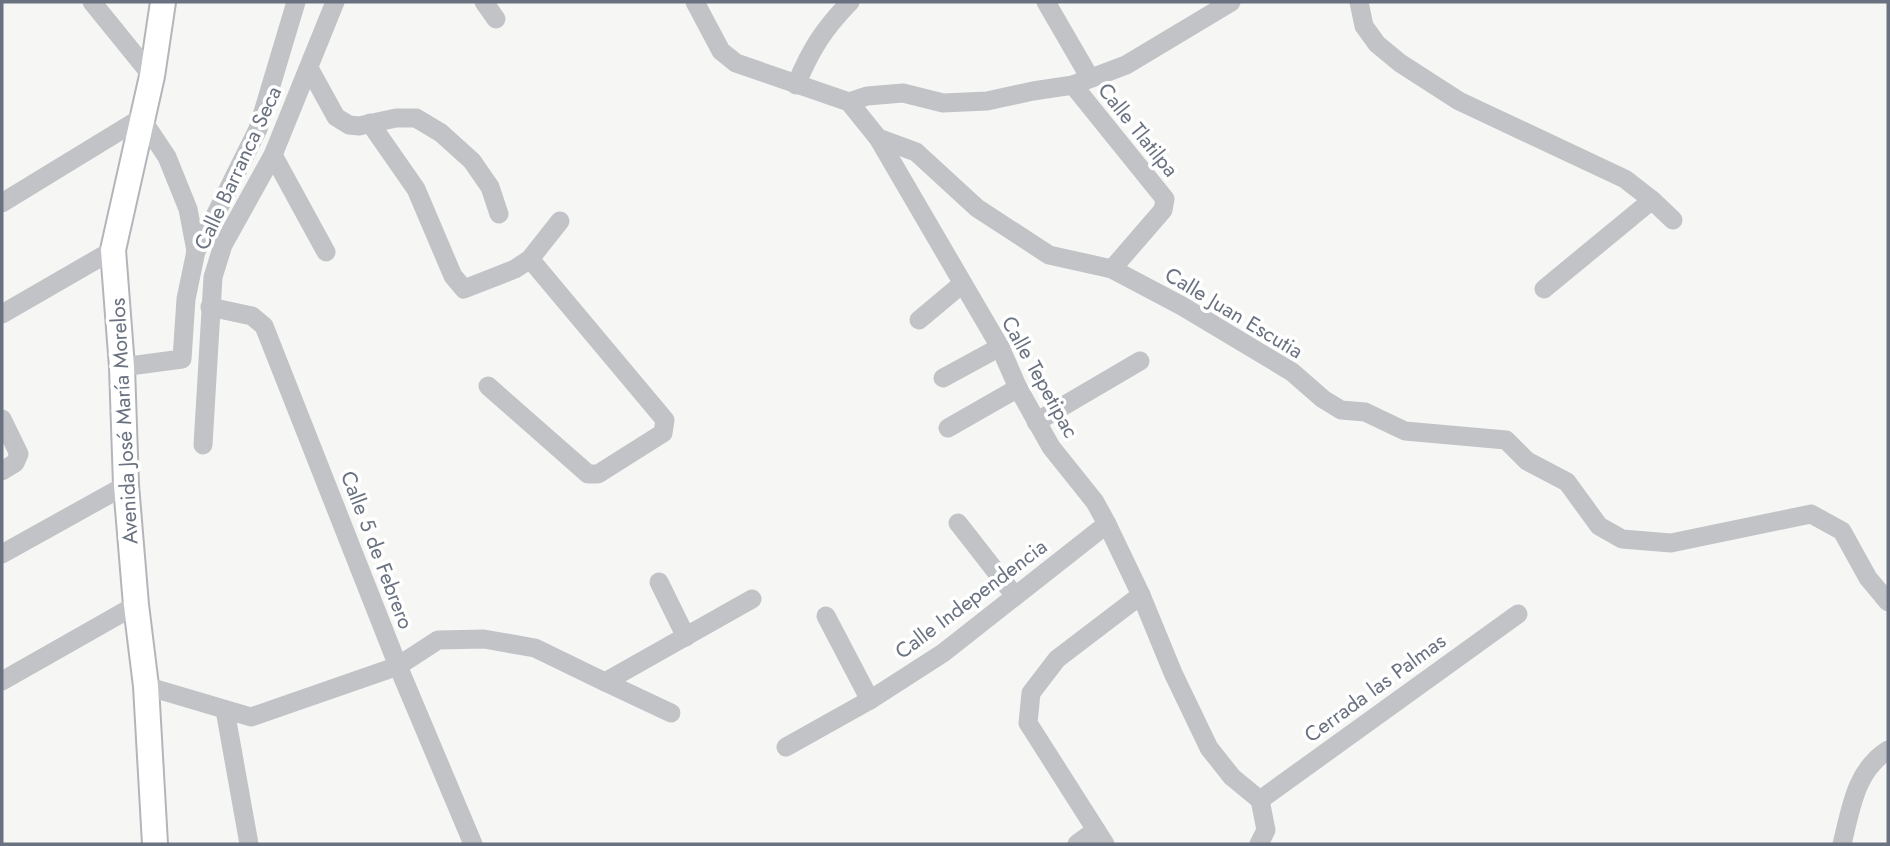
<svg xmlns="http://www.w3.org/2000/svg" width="1890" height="846" font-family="Jost,sans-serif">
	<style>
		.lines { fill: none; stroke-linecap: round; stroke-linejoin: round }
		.major-casing { stroke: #b3b5ba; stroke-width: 28 }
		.minor { stroke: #c1c3c7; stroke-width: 19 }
		.major { stroke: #fff; stroke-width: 24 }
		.labels { text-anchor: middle; stroke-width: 7; stroke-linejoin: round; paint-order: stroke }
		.street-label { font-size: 21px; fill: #6a7281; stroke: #fff }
	</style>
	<rect width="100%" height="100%" fill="#f6f7f4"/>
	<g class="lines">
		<defs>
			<path id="major" d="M 155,844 L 146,686 L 136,605 L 126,485 L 122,367 L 113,250 L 152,76 L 163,2"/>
		</defs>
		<use href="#major" class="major-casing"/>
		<g class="minor">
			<path d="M 92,2 L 152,76"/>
			<path d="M 484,2 L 496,19"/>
			<path d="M 695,2 L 721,51 L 736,63 L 849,102 L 878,138 L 1000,347 L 1018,388 L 1051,447 L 1095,502 L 1107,524 L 1141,595 L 1173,673 L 1209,748 L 1232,777 L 1260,800 L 1266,830 L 1259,844"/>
			<path d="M 1046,2 L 1090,78"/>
			<path d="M 1359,2 L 1364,26 L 1377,44 L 1400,63 L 1459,101 L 1625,179 L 1652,200 L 1673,220"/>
			<path d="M 309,68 L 336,117 L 349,125 L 359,126 L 396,118 L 416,118 L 441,133 L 472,161 L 490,187 L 499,214"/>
			<path d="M 796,85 C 811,49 823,30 850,2"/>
			<path d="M 1073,85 L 1165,199 L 1163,210 L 1112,269"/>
			<path d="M 849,102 L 867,96 L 903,93 L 943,103 L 987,101 L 1033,91 L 1073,85 L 1126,65 L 1231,2"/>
			<path d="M 370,123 L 416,189 L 453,276 L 464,289 L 515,269 L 530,259 L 560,221"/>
			<path d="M 878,138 L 916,152 L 977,208 L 1049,255 L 1112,269 L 1182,306 L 1292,372 L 1323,399 L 1341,410 L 1365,412 L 1405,431 L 1506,440 L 1527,461 L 1567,482 L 1599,526 L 1622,539 L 1671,543 L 1811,514 L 1842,531 L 1868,578 L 1888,602"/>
			<path d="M 273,155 L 326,252"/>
			<path d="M 2,203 L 141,118 L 167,157 L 188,209 L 196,251"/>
			<path d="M 1544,289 L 1652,200"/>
			<path d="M 210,307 L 252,316 L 264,326 L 398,666 L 473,844"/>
			<path d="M 2,314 L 113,250"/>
			<path d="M 919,320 L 962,284"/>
			<path d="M 122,367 L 182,359 L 186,299 L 196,251 L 208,230 L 258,129 L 296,2"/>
			<path d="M 943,378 L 1000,347"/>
			<path d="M 488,386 L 588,474 L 598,474 L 663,433 L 665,420 L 530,259"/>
			<path d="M 2,419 L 19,454 L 15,463 L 2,471"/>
			<path d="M 1036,422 L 1140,361"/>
			<path d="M 948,428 L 1018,388"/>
			<path d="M 203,445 L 213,277 L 223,245 L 273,155 L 335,2"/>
			<path d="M 958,523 L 1015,596"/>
			<path d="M 2,554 L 126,485"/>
			<path d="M 659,582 L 686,637"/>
			<path d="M 826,616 L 870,700"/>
			<path d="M 2,681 L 136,605"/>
			<path d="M 605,682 L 671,713"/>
			<path d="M 146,686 L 251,717 L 398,666 L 438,640 L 484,639 L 535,648 L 605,682 L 752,599"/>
			<path d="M 225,710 L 249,844"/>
			<path d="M 786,747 L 870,700 L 943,653 L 1107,524"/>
			<path d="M 1260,800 L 1518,614"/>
			<path d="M 1077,844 L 1096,830"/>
			<path d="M 1105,844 L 1028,723 L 1031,693 L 1057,659 L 1141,595"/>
			<path d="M 1842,844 C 1851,809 1855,771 1888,750"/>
		</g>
		<use href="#major" class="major"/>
	</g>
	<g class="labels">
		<g class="street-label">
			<text transform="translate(1138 130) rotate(51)" y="7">Calle Tlatilpa</text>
			<text transform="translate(238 168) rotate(-65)" y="7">Calle Barranca Seca</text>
			<text transform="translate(1234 313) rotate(31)" y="7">Calle Juan Escutia</text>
			<text transform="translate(1040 377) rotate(61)" y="7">Calle Tepetipac</text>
			<text transform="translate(124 421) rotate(-93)" y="7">Avenida José María Morelos</text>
			<text transform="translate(377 550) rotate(69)" y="7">Calle 5 de Febrero</text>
			<text transform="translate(971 599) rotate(-37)" y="7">Calle Independencia</text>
			<text transform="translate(1375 688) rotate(-36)" y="7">Cerrada las Palmas</text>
		</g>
	</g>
	<rect width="1890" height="846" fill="none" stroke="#6a7281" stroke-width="7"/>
</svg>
